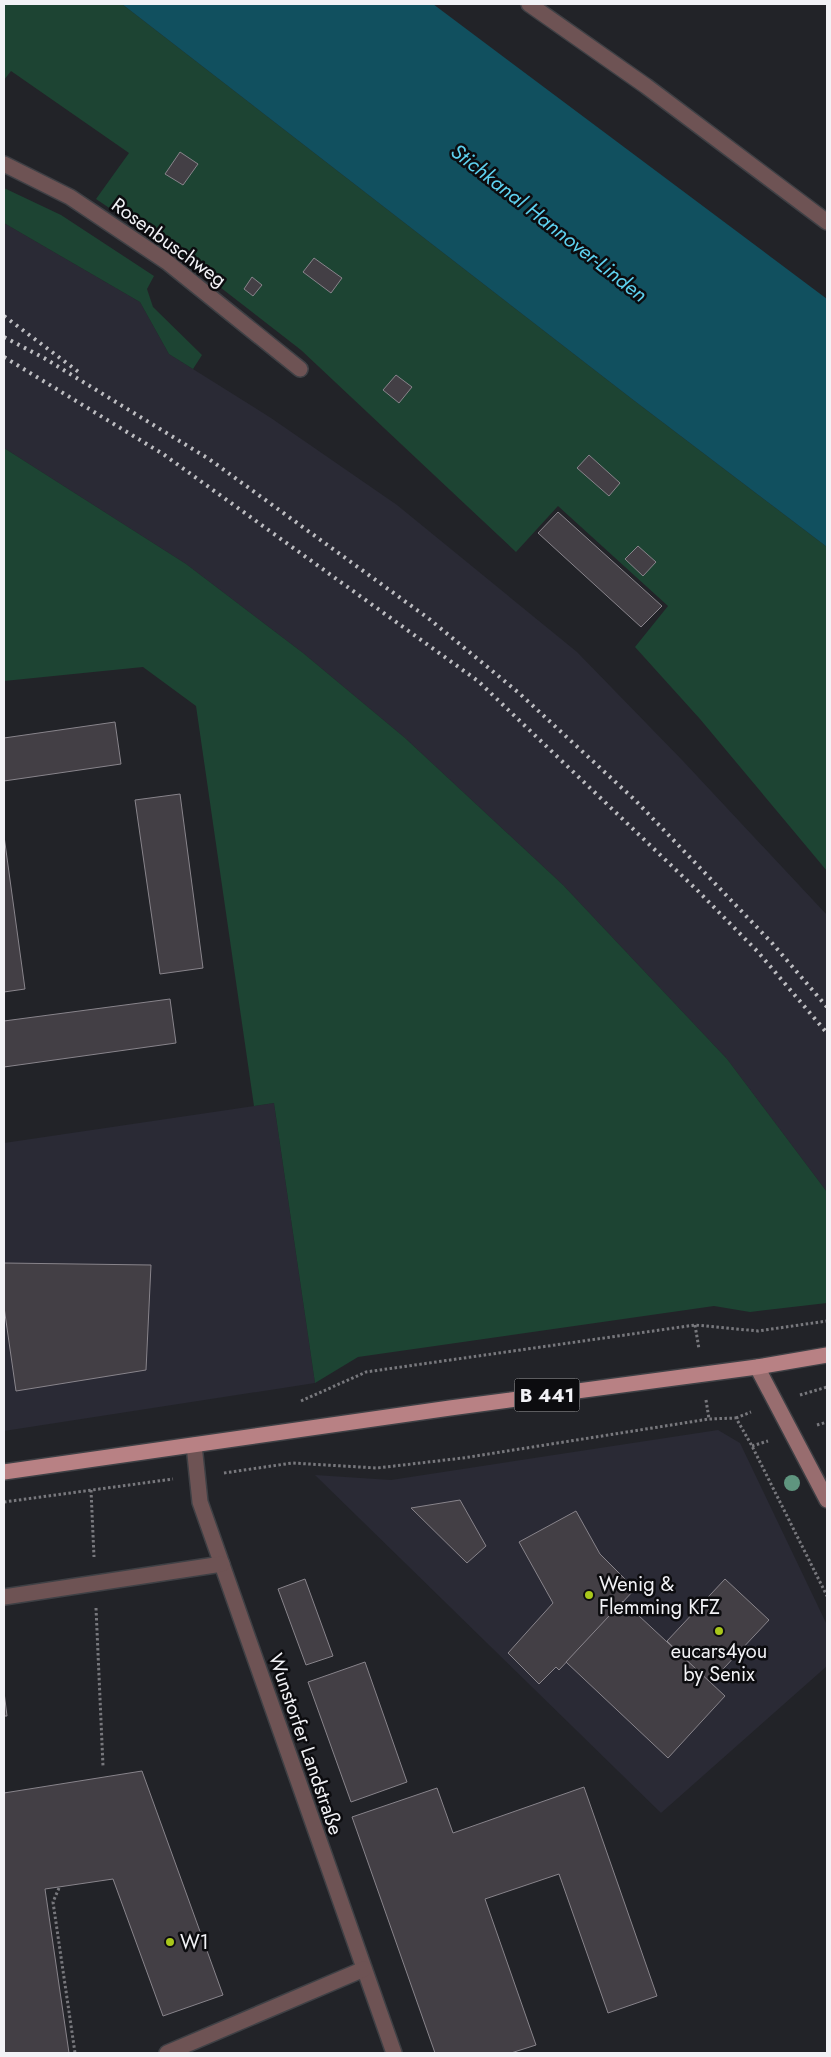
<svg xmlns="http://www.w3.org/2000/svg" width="831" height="2057" font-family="Jost,sans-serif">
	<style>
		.built { fill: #2a2a35 }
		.green { fill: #1d4433 }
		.water { fill: #11505f }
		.building { fill: #433f45; stroke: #88848b }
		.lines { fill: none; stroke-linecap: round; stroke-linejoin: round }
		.service-casing { stroke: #3f4045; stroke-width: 18 }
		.minor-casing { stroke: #3f4045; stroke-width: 18 }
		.secondary-casing { stroke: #3f4045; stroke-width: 18 }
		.primary-casing { stroke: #3f4045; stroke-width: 18 }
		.path { stroke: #78787d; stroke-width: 3; stroke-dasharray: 2.5 2.5; stroke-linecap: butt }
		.service { stroke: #6e5354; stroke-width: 15 }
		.minor { stroke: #6e5354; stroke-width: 15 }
		.secondary { stroke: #986d6f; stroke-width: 15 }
		.primary { stroke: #b88184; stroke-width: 15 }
		.rail { stroke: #bdbdc1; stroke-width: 4; stroke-dasharray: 2.5 5; stroke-linecap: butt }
		.tree { fill: #5f957f }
		.poi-dot { fill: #a9c71b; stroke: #0c0c0f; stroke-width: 2 }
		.labels { text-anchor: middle; stroke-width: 5; stroke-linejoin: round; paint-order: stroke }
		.shield { fill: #0c0c0f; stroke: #adadb1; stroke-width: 1 }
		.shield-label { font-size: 19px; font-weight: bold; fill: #f2f2f6 }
		.street-label { font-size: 20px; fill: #f2f2f6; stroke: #0c0c0f }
		.poi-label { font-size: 20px; fill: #f2f2f6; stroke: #0c0c0f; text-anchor: start }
		.water-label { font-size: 21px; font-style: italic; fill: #5ed1ef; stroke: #0c0c0f }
	</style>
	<rect width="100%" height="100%" fill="#222328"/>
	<g class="built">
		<path d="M 4,223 L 140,302 L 169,354 L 271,418 L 397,505 L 577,652 L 683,761 L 827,915 L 827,1192 L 727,1059 L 563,885 L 405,738 L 303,653 L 186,564 L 4,448 Z"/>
		<path d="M 274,1103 L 315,1383 L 4,1431 L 4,1143 Z"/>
		<path d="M 718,1430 L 740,1443 L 827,1625 L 827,1666 L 661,1813 L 315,1475 L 391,1480 Z"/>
	</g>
	<g class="green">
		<path d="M 4,4 L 122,4 L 632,399 L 827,547 L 827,871 L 700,719 L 635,647 L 668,606 L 558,506 L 516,552 L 301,350 L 176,253 L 96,199 L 129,153 L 11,71 L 4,80 Z"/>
		<path d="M 4,188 L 61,215 L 154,276 L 147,289 L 153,307 L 202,355 L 193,369 L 169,354 L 140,302 L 4,223 Z"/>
		<path d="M 4,448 L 186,564 L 303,653 L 405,738 L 563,885 L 727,1059 L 827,1192 L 827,1303 L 750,1312 L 714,1306 L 358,1357 L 315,1383 L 274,1103 L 254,1106 L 196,706 L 143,667 L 4,681 Z"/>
	</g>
	<path class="water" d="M 122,4 L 433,4 L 827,299 L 827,547 L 632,399 Z"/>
	<g class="building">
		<path d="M 180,152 L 198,164 L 183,185 L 165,174 Z"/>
		<path d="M 314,258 L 342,278 L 331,293 L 303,272 Z"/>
		<path d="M 252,277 L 262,285 L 253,296 L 244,289 Z"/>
		<path d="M 396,375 L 412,387 L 399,403 L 383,390 Z"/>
		<path d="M 589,455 L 620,483 L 609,496 L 577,468 Z"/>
		<path d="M 558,512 L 662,606 L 641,627 L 538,533 Z"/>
		<path d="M 638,546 L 656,562 L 643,576 L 625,559 Z"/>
		<path d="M 115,722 L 121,764 L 4,781 L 4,738 Z"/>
		<path d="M 180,794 L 203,968 L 160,974 L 135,800 Z"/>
		<path d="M 4,836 L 25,989 L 4,992 Z"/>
		<path d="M 170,999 L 176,1043 L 4,1067 L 4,1021 Z"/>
		<path d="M 4,1263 L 151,1265 L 146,1370 L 16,1391 L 4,1307 Z"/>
		<path d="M 460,1500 L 486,1546 L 467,1563 L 411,1508 Z"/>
		<path d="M 576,1511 L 600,1554 L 635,1589 L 559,1670 L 556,1667 L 539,1684 L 508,1653 L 553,1603 L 519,1542 Z"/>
		<path d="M 305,1579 L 333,1656 L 306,1665 L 278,1589 Z"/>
		<path d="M 725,1579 L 769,1620 L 710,1683 L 667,1641 Z"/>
		<path d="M 623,1601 L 725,1696 L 668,1758 L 566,1662 Z"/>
		<path d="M 365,1662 L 407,1782 L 351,1802 L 308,1682 Z"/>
		<path d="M 4,1692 L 7,1716 L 4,1716 Z"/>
		<path d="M 142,1771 L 223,1995 L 163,2016 L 113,1879 L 45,1889 L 69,2053 L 4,2053 L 4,1793 Z"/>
		<path d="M 584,1787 L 657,1996 L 608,2013 L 559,1874 L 485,1899 L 536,2045 L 511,2053 L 435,2053 L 352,1817 L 437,1788 L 453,1833 Z"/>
	</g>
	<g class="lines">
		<defs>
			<g id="service">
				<path d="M 529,4 L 646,86 L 827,222"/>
				<path d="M 194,1445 L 200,1502 L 394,2053"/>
				<path d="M 4,1597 L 222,1564"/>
				<path d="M 167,2053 L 364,1969"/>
			</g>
			<path id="minor" d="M 4,164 L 70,197 L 167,262 L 300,369"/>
			<path id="secondary" d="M 757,1367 L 827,1500"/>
			<path id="primary" d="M 4,1472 L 450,1408 L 757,1367 L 827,1355"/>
		</defs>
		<use href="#service" class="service-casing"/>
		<use href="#minor" class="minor-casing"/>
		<use href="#secondary" class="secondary-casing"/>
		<use href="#primary" class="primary-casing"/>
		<g class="path">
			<path d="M 695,1325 L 699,1349"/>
			<path d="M 800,1395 L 827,1387"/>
			<path d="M 706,1400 L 709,1419"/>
			<path d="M 301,1401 L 366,1372 L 695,1325 L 758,1331 L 827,1321"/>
			<path d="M 736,1418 L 751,1412"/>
			<path d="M 817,1425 L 827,1422"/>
			<path d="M 752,1446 L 768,1441"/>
			<path d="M 224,1473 L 292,1463 L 377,1468 L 463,1458 L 709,1419 L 736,1418 L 752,1446 L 827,1596"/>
			<path d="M 91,1490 L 94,1557"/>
			<path d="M 4,1502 L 173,1479"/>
			<path d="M 96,1608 L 103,1766"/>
			<path d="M 59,1888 L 53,1902 L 75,2053"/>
		</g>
		<use href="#service" class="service"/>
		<use href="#minor" class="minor"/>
		<use href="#secondary" class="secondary"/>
		<use href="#primary" class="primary"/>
		<g class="rail">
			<path d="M 4,316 L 80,373"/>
			<path d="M 4,337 L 44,358 L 209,459 L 428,618 L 519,693 L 636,801 L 772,943 L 827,1007"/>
			<path d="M 4,357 L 163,454 L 478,681 L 697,890 L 758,952 L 827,1033"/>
		</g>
	</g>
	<circle class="tree" cx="792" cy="1483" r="8"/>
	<g class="poi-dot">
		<circle cx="589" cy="1595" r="5"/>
		<circle cx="719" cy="1631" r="5"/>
		<circle cx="170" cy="1942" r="5"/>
	</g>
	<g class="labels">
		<rect class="shield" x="514.5" y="1378.5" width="65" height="33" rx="4"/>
		<g class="shield-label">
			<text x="547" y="1402">B 441</text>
		</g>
		<g class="street-label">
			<text transform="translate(169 242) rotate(36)" y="7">Rosenbuschweg</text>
			<text transform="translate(306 1744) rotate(71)" y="7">Wunstorfer Landstraße</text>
		</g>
		<g class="poi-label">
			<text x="599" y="1591">Wenig &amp;<tspan x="599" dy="23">Flemming KFZ</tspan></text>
			<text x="719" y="1658" text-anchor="middle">eucars4you<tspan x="719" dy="23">by Senix</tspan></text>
			<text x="180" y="1949">W1</text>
		</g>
		<g class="water-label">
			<text transform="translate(549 223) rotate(38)" y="7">Stichkanal Hannover-Linden</text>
		</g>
	</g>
	<rect width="831" height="2057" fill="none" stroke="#f2f2f6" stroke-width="10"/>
</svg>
